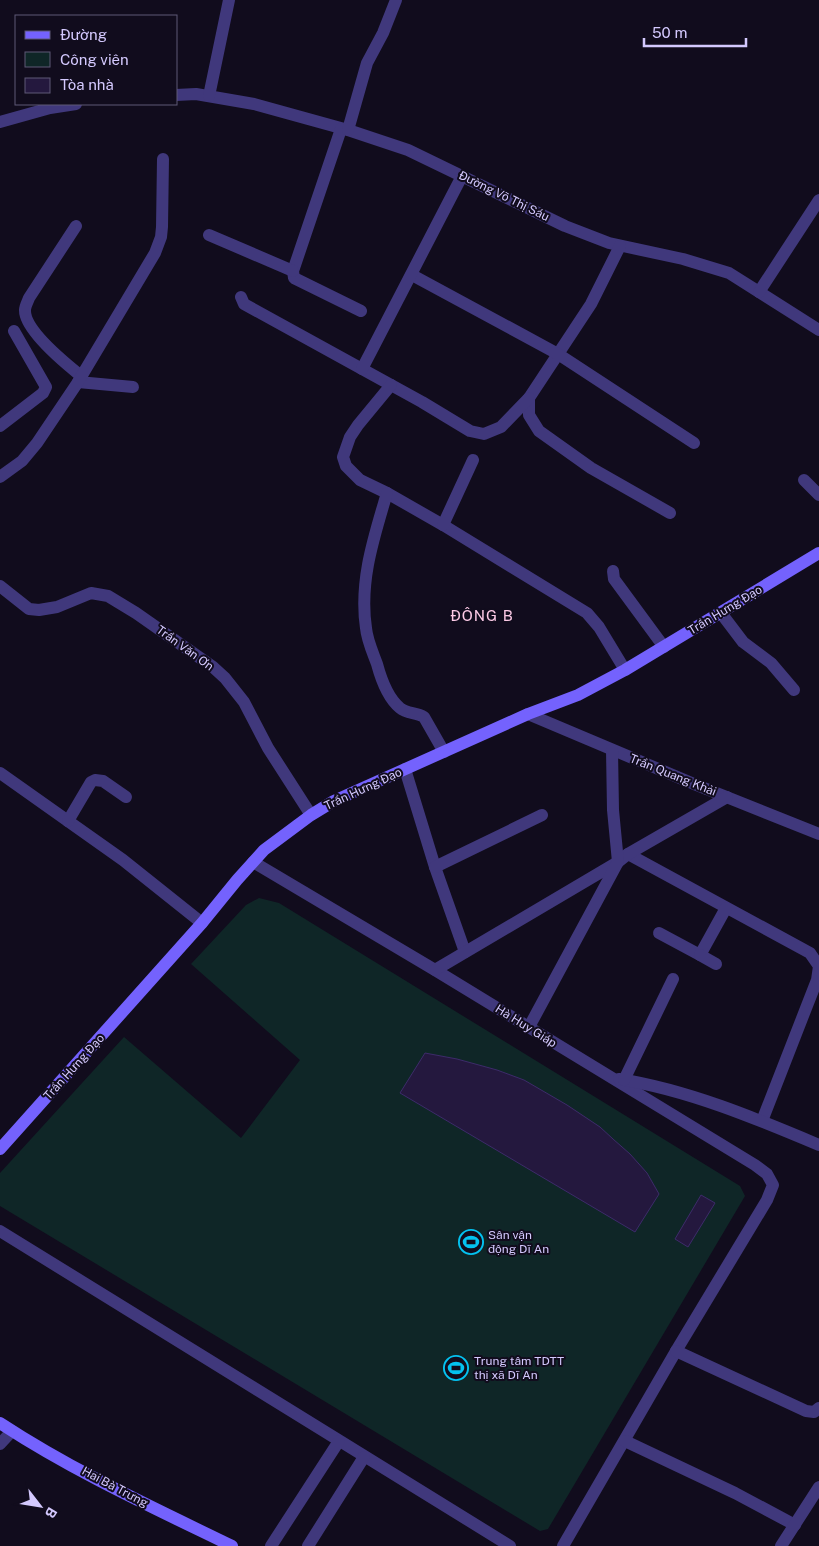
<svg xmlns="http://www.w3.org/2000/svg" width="819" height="1546" font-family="'Public Sans',sans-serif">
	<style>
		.green { fill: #0f2627 }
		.building { fill: #24183e; stroke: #3d2b6a }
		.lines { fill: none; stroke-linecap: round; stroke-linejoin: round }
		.minor { stroke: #40387c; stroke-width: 12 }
		.tertiary { stroke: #40387c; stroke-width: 12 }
		.secondary { stroke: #7462fd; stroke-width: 12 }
		.labels { text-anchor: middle; stroke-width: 4; stroke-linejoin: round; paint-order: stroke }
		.street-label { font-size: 12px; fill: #d4c9fe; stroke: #110c1d }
		.poi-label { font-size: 12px; fill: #d4c9fe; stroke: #110c1d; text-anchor: start }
		.quarter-label { font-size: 15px; letter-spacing: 1px; fill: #fecbe7; stroke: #110c1d }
	</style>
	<rect width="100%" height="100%" fill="#110c1d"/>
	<path class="green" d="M 259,898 L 279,903 L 740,1186 L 745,1196 L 548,1529 L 540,1531 L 0,1206 L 0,1173 L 124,1037 L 241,1138 L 300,1060 L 191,964 L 246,905 Z"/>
	<g class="building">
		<path d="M 425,1053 L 457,1059 L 497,1070 L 524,1080 L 567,1105 L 600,1127 L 613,1139 L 630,1154 L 647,1173 L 659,1194 L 635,1232 L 400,1093 Z"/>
		<path d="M 701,1195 L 715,1203 L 688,1247 L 675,1239 Z"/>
	</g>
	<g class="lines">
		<g class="minor">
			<path d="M 176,95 L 196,94 L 254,104 L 348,130 L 408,150 L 565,226 L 609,243 L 683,259 L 729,273 L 819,330"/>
			<path d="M 209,96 L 229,0"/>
			<path d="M 0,122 L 50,108 L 76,104"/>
			<path d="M 341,129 L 293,271 L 294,278 L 361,311"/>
			<path d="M 348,130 L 367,63 L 383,33 L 396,0"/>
			<path d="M 76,226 L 29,298 C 28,301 25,306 25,310 C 24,330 66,364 81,376"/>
			<path d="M 209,235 L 293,271"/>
			<path d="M 620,246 L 591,304 L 529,398 L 529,415 L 539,431 L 591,468 L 670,513"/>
			<path d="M 412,275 L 558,354 L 694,443"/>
			<path d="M 759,292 L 819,200"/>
			<path d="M 241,297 L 244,304 L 422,402 L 470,431 L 484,434 L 501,427 L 529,398"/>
			<path d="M 362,369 L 462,176"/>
			<path d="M 78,382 L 133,387"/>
			<path d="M 391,385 L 358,425 L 350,437 L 343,457 L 346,466 L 360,480 L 387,493 L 443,525 L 587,613 L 599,627 L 625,670"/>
			<path d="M 0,426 L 43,393 L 46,387 L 14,331"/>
			<path d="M 0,477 L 22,461 L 37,443 L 78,382 L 155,253 L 161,237 L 162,227 L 163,159"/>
			<path d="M 804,480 L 819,495"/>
			<path d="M 387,493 C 374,537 359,581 366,628 C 367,640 373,653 377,664 C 381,679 388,698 400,708 C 407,714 416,712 424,717 L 444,752"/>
			<path d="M 443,525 L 473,460"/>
			<path d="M 613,571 L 614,579 L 664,647"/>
			<path d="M 0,586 L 29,609 L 39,610 L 57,607 L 91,593 L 108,596 L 136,613 L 213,667 L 225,678 L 244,702 L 268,748 L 311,815"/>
			<path d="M 721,613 L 743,642 L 771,663 L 794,690"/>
			<path d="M 528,714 L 694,784 L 819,834"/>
			<path d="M 405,769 L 435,867 L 465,952"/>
			<path d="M 0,773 L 123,860 L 202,923"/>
			<path d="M 68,821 L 91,782 L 95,780 L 103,781 L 126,797"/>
			<path d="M 628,854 L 810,953 L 819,966 L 817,980 L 762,1121"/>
			<path d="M 253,862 L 435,970 L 755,1165 L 767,1174 L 773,1185 L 767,1200 L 676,1351 L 563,1546"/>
			<path d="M 435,867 L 542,815"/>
			<path d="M 659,933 L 700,955 L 726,908"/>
			<path d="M 700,955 L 716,964"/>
			<path d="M 435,970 L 618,862 L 628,854 L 727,797"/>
			<path d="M 529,1027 L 618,862 L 613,810 L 612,750"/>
			<path d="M 619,1079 C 688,1090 755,1118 819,1145"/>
			<path d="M 624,1080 L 673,979"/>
			<path d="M 0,1231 L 510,1546"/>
			<path d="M 676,1351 L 806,1411 L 814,1412 L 819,1408"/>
			<path d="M 625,1441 L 735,1493 L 795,1525"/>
			<path d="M 271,1546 L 339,1441"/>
			<path d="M 308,1546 L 364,1457"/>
			<path d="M 781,1546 L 819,1487"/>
		</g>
		<path class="tertiary" d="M 0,1444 L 12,1431"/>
		<g class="secondary">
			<path d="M 0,1149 L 202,923 L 237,880 L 264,850 L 311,815 L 334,801 L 528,714 L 578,695 L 625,670 L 819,553"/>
			<path d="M 0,1423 C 73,1471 154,1508 232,1546"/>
		</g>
	</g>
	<defs>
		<symbol id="stadium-ring" viewBox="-11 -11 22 22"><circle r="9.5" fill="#110c1d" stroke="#04c2f0" stroke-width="1.5"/><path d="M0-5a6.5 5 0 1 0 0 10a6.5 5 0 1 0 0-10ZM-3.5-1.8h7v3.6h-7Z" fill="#04c2f0"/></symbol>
	</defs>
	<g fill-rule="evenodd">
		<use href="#stadium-ring" x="457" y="1228" width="28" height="28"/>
		<use href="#stadium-ring" x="442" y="1354" width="28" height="28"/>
	</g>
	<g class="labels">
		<g class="street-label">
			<text transform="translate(504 196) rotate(26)" y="4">Đường Võ Thị Sáu</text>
			<text transform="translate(725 610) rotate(-31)" y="4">Trần Hưng Đạo</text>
			<text transform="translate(185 648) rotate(36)" y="4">Trần Văn Ơn</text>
			<text transform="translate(673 775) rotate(22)" y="4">Trần Quang Khải</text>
			<text transform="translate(363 789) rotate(-25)" y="4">Trần Hưng Đạo</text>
			<text transform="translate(526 1026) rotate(32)" y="4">Hà Huy Giáp</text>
			<text transform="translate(74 1067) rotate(-48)" y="4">Trần Hưng Đạo</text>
			<text transform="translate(115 1487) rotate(28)" y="4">Hai Bà Trưng</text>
		</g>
		<g class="poi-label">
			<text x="488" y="1239">Sân vận<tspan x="488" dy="14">động Dĩ An</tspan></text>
			<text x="474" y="1365">Trung tâm TDTT<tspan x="474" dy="14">thị xã Dĩ An</tspan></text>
		</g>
		<g class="quarter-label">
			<text x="482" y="621">ĐÔNG B</text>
		</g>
	</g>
	<rect x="15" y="15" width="162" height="90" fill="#110c1d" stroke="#5f5877"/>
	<rect x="25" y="31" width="25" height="8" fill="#7462fd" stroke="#5f5877"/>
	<text x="60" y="40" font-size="15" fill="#d4c9fe">Đường</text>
	<rect x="25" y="52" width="25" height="15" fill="#0f2627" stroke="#5f5877"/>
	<text x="60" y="65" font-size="15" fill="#d4c9fe">Công viên</text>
	<rect x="25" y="78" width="25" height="15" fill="#24183e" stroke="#5f5877"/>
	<text x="60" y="90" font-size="15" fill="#d4c9fe">Tòa nhà</text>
	<g transform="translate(40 1506) rotate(121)" stroke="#110c1d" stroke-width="4" paint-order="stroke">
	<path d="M0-4L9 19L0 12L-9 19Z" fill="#d4c9fe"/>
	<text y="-8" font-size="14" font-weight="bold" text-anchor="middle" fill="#d4c9fe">B</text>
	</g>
	<path d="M644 38v8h102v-8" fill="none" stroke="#d4c9fe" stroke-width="2.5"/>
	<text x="652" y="38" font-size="15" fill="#d4c9fe" stroke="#110c1d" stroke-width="4" paint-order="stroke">50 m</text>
</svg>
